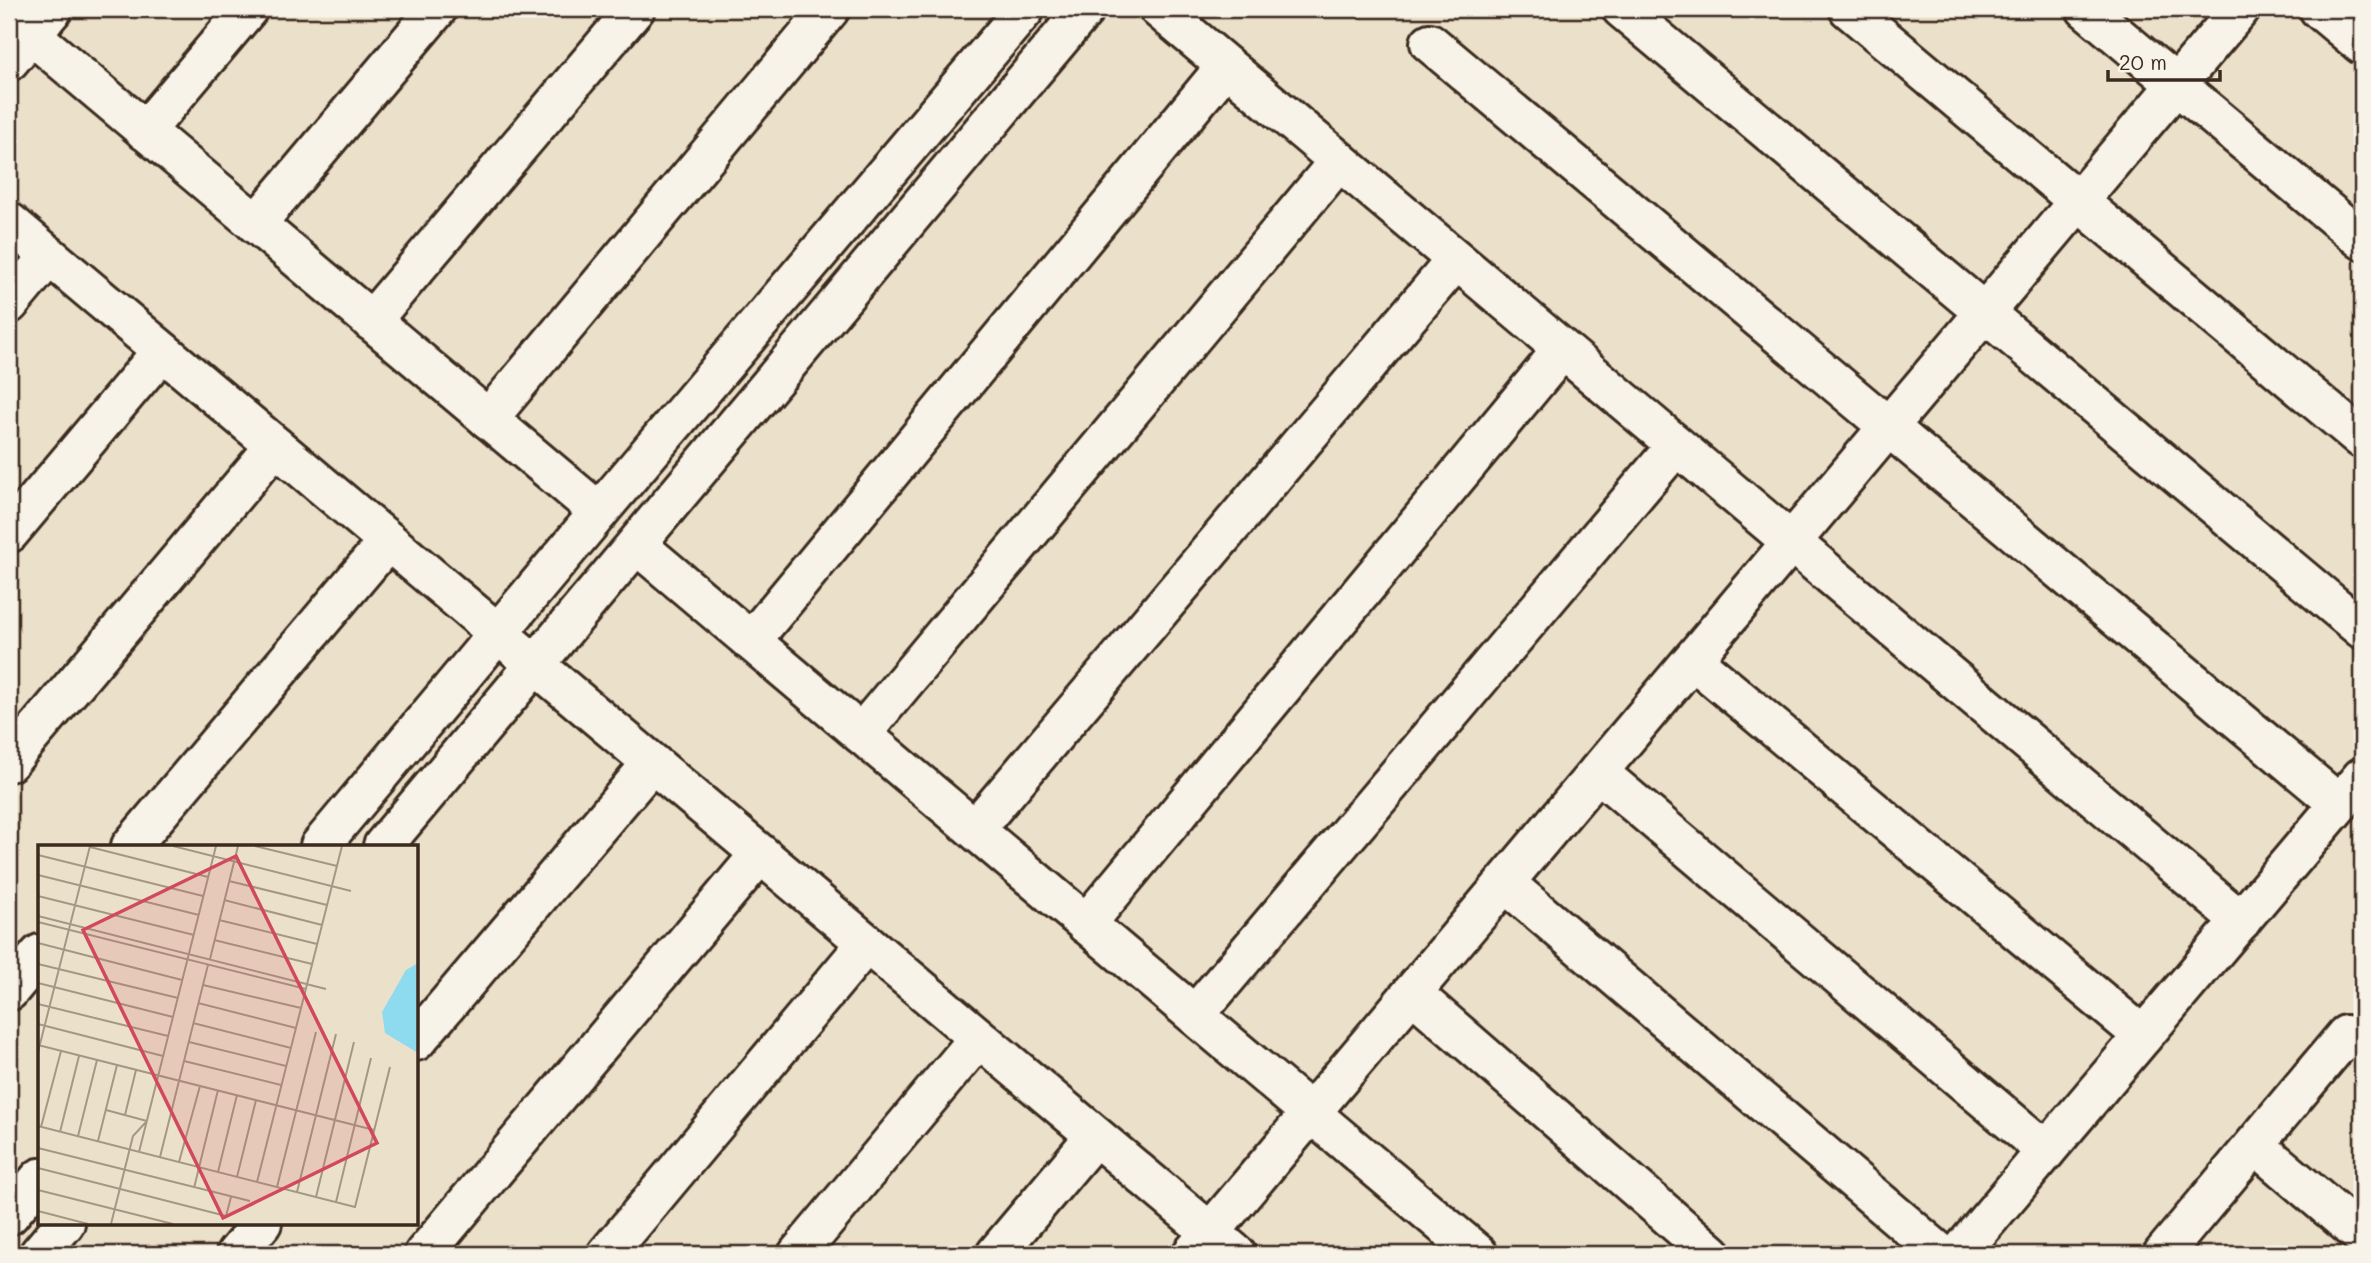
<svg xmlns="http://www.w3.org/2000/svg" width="2371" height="1263" font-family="Mali,sans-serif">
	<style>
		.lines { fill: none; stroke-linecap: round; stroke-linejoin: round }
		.minor-casing { stroke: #3b2a1e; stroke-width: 44 }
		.minor { stroke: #f7f3e8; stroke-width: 38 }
		.inset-road { fill: none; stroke: #a59785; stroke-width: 2 }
		.view { fill: #d1495b; fill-opacity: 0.15; stroke: #d1495b; stroke-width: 3.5 }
		.inset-edge { fill: none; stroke: #3b2a1e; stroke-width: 3.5 }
	</style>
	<rect width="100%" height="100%" fill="#ebe0ca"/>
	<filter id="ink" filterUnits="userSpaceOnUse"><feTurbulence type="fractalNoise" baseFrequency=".0143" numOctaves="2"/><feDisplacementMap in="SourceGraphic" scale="14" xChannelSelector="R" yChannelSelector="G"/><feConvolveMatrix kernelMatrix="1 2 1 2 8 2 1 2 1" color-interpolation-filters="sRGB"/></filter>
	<g filter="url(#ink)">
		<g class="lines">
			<defs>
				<g id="minor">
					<path d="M 1159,9 L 2241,921"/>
					<path d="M 1622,9 L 2362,629"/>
					<path d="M 1849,9 L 2362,439"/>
					<path d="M 2086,9 L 2362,240"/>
					<path d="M 2319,9 L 2362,45"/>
					<path d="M 9,16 L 599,512"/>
					<path d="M 1430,43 L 2339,804"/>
					<path d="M 9,61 L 53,9"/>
					<path d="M 145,131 L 248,9"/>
					<path d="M 9,222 L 1236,1254"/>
					<path d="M 256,224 L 437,9"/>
					<path d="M 9,304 L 49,256"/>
					<path d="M 371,321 L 635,9"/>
					<path d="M 488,419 L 830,9"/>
					<path d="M 9,533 L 162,351"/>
					<path d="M 637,545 L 1478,1254"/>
					<path d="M 751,641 L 1226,66"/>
					<path d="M 1693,660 L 2143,1036"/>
					<path d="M 861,734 L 1339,161"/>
					<path d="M 9,762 L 275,446"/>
					<path d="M 1598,772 L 2046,1151"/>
					<path d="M 975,829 L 1456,260"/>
					<path d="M 131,846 L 388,541"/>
					<path d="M 320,846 L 599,512 L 1025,9"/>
					<path d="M 383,846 L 1085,9"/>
					<path d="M 1505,883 L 1941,1254"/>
					<path d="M 1086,924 L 1562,350"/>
					<path d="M 9,991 L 40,954"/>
					<path d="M 1412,993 L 1712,1254"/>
					<path d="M 1195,1015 L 1676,446"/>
					<path d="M 416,1041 L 652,763"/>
					<path d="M 2255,1145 L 2362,1236"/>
					<path d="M 9,1215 L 40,1178"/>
					<path d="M 39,1254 L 65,1223"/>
					<path d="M 236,1254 L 262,1223"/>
					<path d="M 424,1254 L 760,854"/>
					<path d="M 607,1254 L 866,944"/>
					<path d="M 798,1254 L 978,1039"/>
					<path d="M 996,1254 L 1095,1136"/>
					<path d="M 1192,1254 L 2240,9"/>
					<path d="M 1959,1254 L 2362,777"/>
					<path d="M 2163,1254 L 2346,1035"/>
				</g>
			</defs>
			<use href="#minor" class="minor-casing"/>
			<use href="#minor" class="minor"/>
		</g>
	</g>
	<g transform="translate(38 845)">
		<rect width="380" height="380" fill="#ebe0ca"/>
		<path d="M 380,118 L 380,208 L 347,188 L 344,167 L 368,125 Z" fill="#8edaef"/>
		<path class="inset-road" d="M 135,1 L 313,46M 217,1 L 299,21M 52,2 L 170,32M 0,10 L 165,51M 0,30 L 161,70M 191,36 L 289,60M 0,51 L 156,90M 186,55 L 284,80M 0,71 L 288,144M 181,75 L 279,99M 0,77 L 268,144M 176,95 L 274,119M 0,98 L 144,135M 172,114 L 200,1M 0,119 L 140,153M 0,138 L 135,172M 165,140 L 263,163M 160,158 L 258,183M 0,159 L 130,191M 155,178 L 253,203M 0,179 L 125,211M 151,197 L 248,221M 0,200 L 336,285M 0,207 L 52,1M 146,216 L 243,240M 68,265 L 109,276M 87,270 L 98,225M 0,281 L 317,362 L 352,222M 3,282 L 23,206M 22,287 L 41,211M 40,291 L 59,215M 60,296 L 79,220M 0,303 L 212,356M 101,307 L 178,1M 122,312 L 170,120M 141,317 L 162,241M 0,323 L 188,371 L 193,352M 180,327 L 199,250M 199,332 L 218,255M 219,337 L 304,1M 239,342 L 278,187M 156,343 L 180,245M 0,345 L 135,379M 259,347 L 298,189M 278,352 L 316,197M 298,357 L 333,213M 0,366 L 50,379M 73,379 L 95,291 L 109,276"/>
		<path class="view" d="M 198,11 L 339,298 L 185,373 L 45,85 Z"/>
		<rect width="380" height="380" class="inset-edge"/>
	</g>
	<rect width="2371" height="1263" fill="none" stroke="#f7f3e8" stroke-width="35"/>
	<rect x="18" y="18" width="2336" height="1228" fill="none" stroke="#3b2a1e" stroke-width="2.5" filter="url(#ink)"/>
	<path d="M2108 70v10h112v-10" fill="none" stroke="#3b2a1e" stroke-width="3.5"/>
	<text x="2119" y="70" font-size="21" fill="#3b2a1e" stroke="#f7f3e8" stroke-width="5" paint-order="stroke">20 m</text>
</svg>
